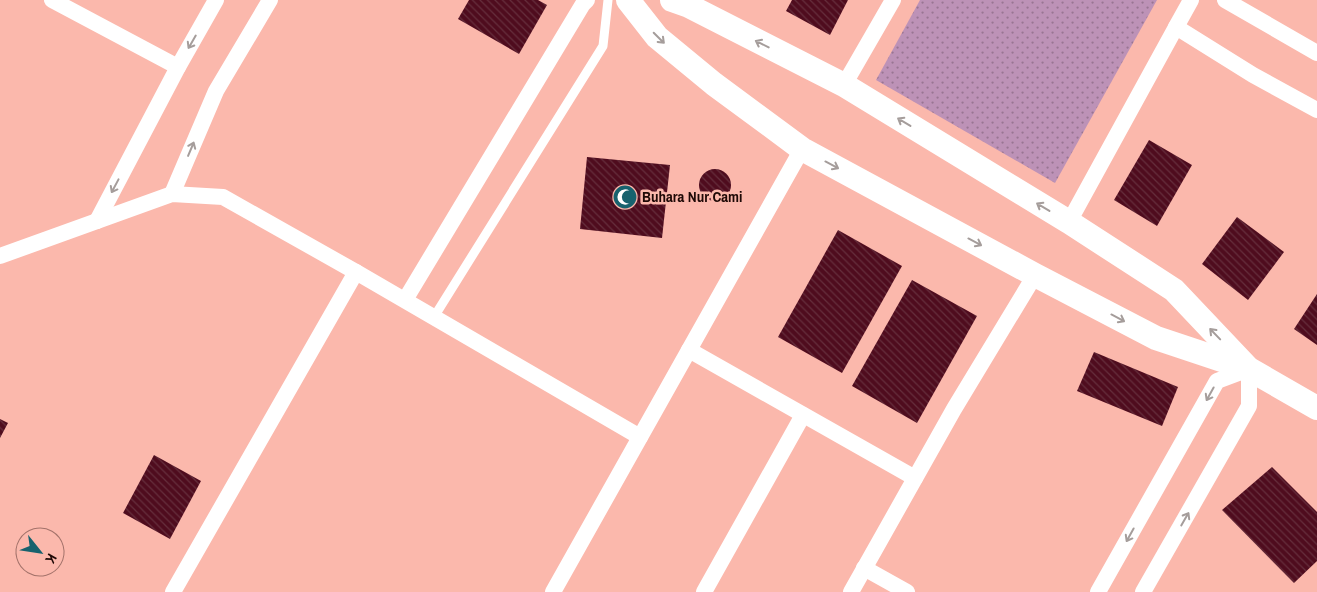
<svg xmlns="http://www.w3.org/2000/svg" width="1317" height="592" font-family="'Archivo Narrow',sans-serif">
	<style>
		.grass { fill: url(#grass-dots) }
		.building { fill: url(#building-back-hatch) }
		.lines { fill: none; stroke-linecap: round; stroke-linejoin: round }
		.lane { stroke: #fff; stroke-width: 9 }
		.street { stroke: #fff; stroke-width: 16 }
		.secondary { stroke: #fff; stroke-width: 24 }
		.oneway { stroke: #a59d9b }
		.labels { text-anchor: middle; stroke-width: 5; stroke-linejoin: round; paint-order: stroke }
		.poi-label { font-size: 15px; font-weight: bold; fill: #1f0906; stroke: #fbb8ac; text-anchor: start }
	</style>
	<defs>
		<pattern id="grass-dots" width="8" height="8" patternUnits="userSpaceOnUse" patternTransform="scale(1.25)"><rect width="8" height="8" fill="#bd92b7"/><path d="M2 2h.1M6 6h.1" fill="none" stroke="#997593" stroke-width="1.8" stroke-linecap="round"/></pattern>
		<pattern id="building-back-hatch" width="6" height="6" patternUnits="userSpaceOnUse" patternTransform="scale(1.25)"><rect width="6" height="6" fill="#4f0c1e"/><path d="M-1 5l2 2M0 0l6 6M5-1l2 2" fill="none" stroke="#652e3c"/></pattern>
	</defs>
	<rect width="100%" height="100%" fill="#fbb8ac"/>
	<path class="grass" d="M 920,0 L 1157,0 L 1055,183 L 876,80 Z"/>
	<g class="building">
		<path d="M 469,0 L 538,0 L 547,5 L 519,54 L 458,19 Z"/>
		<path d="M 792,0 L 848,0 L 830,35 L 786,11 Z"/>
		<path d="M 1149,140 L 1192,165 L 1157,226 L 1114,200 Z"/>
		<path d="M 587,157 L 670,165 L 662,238 L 580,229 Z"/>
		<circle cx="715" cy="185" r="16"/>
		<path d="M 1237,217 L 1284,252 L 1248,300 L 1202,264 Z"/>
		<path d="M 838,230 L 902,266 L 842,373 L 778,337 Z"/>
		<path d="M 912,280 L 977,316 L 917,423 L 852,386 Z"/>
		<path d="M 1317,294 L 1317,345 L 1294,329 Z"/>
		<path d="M 1094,352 L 1178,387 L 1162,426 L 1077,391 Z"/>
		<path d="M 0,419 L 8,423 L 0,438 Z"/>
		<path d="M 154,455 L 201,481 L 170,539 L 123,513 Z"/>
		<path d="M 1272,467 L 1317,512 L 1317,561 L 1294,583 L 1222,510 Z"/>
	</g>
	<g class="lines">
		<path class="lane" d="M 434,317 L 603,46 L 608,0"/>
		<g class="street">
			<path d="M 52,0 L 178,67"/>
			<path d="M 1225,0 L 1317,53"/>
			<path d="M 1176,27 L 1191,0"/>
			<path d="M 844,85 L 893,0"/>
			<path d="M 172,194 L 216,91 L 270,0"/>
			<path d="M 97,221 L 178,67 L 216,0"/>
			<path d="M 1069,222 L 1176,27 L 1253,75 L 1317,110"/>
			<path d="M 0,256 L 172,194 L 223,197 L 356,272 L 640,437"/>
			<path d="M 405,300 L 583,4 L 587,0"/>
			<path d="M 689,350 L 915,478"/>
			<path d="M 864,568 L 907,592"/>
			<path d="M 173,592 L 356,272"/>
			<path d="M 553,592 L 802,149"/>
			<path d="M 704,592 L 803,415"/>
			<path d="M 851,592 L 954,409 L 1035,275"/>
			<path d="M 1098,592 L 1217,381 L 1249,369 L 1249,406 L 1143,592"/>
		</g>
		<g class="secondary">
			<path d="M 628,0 L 657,37 L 714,84 L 802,149 L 1035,275 L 1156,338 L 1249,369 L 1317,408"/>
			<path d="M 672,0 L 689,6 L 844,85 L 1069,222 L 1174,290 L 1246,366"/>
		</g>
	</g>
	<defs><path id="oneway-shaft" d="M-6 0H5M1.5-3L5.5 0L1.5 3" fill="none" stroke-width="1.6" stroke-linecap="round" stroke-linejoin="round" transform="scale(1.25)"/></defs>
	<g class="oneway">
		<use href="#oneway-shaft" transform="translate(659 38) rotate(45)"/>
		<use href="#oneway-shaft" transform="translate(192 42) rotate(120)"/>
		<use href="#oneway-shaft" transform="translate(762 44) rotate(-153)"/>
		<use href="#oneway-shaft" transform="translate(904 122) rotate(-149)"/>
		<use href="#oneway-shaft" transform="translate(191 149) rotate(-67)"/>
		<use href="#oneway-shaft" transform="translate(832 165) rotate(28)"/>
		<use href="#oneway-shaft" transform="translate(115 186) rotate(118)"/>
		<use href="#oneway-shaft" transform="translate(1043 207) rotate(-149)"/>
		<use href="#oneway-shaft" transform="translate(975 242) rotate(28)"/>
		<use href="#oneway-shaft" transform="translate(1118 318) rotate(28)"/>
		<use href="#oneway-shaft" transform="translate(1215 334) rotate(-134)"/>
		<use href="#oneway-shaft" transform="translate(1210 394) rotate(119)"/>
		<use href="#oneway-shaft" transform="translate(1185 519) rotate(-60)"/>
		<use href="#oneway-shaft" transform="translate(1130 535) rotate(119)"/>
	</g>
	<defs>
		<symbol id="mosque-disc" viewBox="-11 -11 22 22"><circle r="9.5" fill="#17626e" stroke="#fbb8ac"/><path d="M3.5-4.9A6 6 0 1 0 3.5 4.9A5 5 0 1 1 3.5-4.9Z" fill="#fff"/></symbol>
	</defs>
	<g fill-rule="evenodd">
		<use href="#mosque-disc" x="611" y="183" width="28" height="28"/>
	</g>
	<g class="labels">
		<g class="poi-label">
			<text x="642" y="202">Buhara Nur Cami</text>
		</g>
	</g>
	<g transform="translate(40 552) rotate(120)"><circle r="24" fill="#fbb8ac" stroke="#a3726a"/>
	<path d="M0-4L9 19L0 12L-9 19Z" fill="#17626e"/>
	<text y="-8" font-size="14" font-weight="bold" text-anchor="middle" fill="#1f0906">K</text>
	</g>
</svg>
